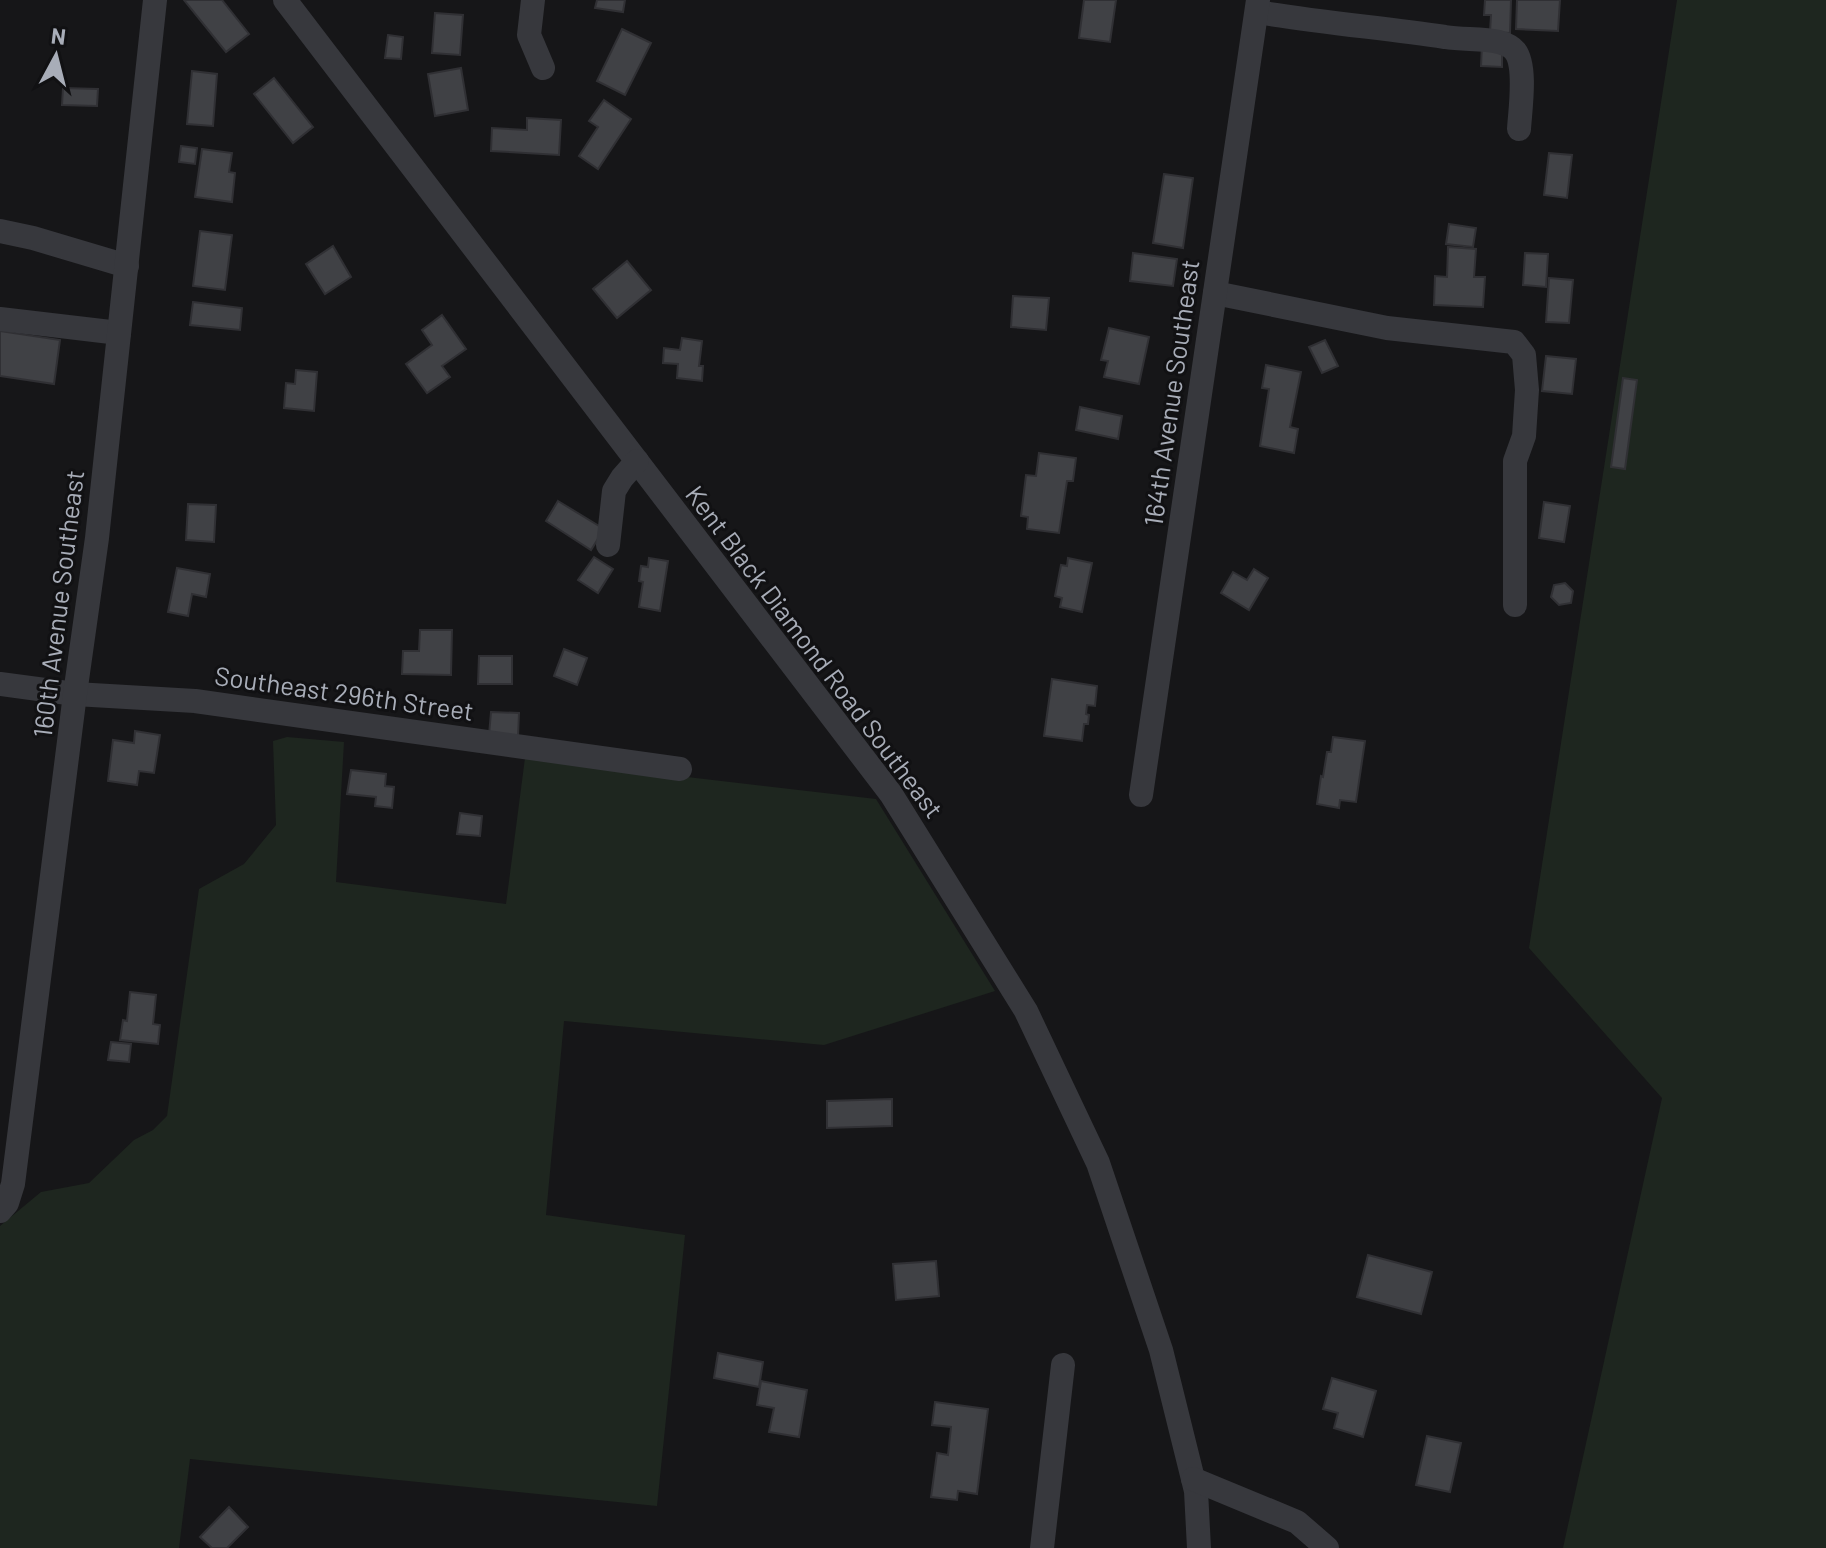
<svg xmlns="http://www.w3.org/2000/svg" width="1826" height="1548" font-family="Barlow,sans-serif">
	<style>
		.green { fill: #1e261f }
		.building { fill: #404145; stroke: #303034; stroke-width: 2 }
		.lines { fill: none; stroke-linecap: round; stroke-linejoin: round }
		.minor { stroke: #37383d; stroke-width: 24 }
		.labels { text-anchor: middle; stroke-width: 6; stroke-linejoin: round; paint-order: stroke }
		.street-label { font-size: 26px; fill: #a8adb8; stroke: #111113 }
	</style>
	<rect width="100%" height="100%" fill="#161618"/>
	<g class="green">
		<path d="M 1677,0 L 1826,0 L 1826,1548 L 1563,1548 L 1662,1098 L 1529,948 Z"/>
		<path d="M 287,737 L 344,742 L 336,882 L 506,904 L 525,758 L 876,799 L 995,991 L 824,1045 L 564,1021 L 546,1215 L 685,1235 L 657,1506 L 190,1459 L 179,1548 L 0,1548 L 0,1226 L 41,1192 L 89,1183 L 134,1140 L 153,1130 L 167,1116 L 199,889 L 244,864 L 276,825 L 273,741 Z"/>
	</g>
	<g class="building">
		<path d="M 184,0 L 222,0 L 249,34 L 226,52 Z"/>
		<path d="M 597,0 L 625,0 L 623,12 L 595,8 Z"/>
		<path d="M 1084,0 L 1116,0 L 1110,42 L 1079,38 Z"/>
		<path d="M 1485,0 L 1511,0 L 1510,33 L 1490,32 L 1491,15 L 1484,15 Z"/>
		<path d="M 1517,0 L 1560,0 L 1558,31 L 1516,29 Z"/>
		<path d="M 435,13 L 463,15 L 460,55 L 432,53 Z"/>
		<path d="M 622,29 L 651,43 L 625,95 L 597,81 Z"/>
		<path d="M 388,35 L 403,37 L 401,59 L 385,58 Z"/>
		<path d="M 1482,45 L 1502,46 L 1502,67 L 1481,66 Z"/>
		<path d="M 461,68 L 468,110 L 435,116 L 428,74 Z"/>
		<path d="M 192,71 L 217,74 L 213,126 L 187,124 Z"/>
		<path d="M 274,78 L 313,127 L 293,143 L 254,94 Z"/>
		<path d="M 63,88 L 98,89 L 97,106 L 62,105 Z"/>
		<path d="M 604,100 L 631,119 L 598,169 L 579,156 L 598,127 L 589,121 Z"/>
		<path d="M 527,118 L 561,120 L 559,155 L 491,151 L 492,128 L 527,130 Z"/>
		<path d="M 181,146 L 197,148 L 195,164 L 179,162 Z"/>
		<path d="M 202,149 L 232,153 L 229,172 L 235,173 L 232,202 L 195,197 Z"/>
		<path d="M 1549,153 L 1572,155 L 1567,198 L 1544,195 Z"/>
		<path d="M 1164,174 L 1193,178 L 1183,248 L 1153,243 Z"/>
		<path d="M 1449,224 L 1476,228 L 1473,247 L 1446,244 Z"/>
		<path d="M 200,231 L 232,235 L 225,290 L 193,286 Z"/>
		<path d="M 333,246 L 351,277 L 325,294 L 306,264 Z"/>
		<path d="M 1448,247 L 1476,249 L 1474,277 L 1485,277 L 1483,307 L 1434,305 L 1435,276 L 1447,277 Z"/>
		<path d="M 1133,253 L 1177,259 L 1173,286 L 1130,281 Z"/>
		<path d="M 1525,253 L 1548,254 L 1546,287 L 1523,285 Z"/>
		<path d="M 627,261 L 651,290 L 617,318 L 593,289 Z"/>
		<path d="M 1549,278 L 1573,280 L 1569,323 L 1546,322 Z"/>
		<path d="M 1013,296 L 1049,298 L 1046,330 L 1011,327 Z"/>
		<path d="M 193,302 L 242,308 L 240,330 L 190,325 Z"/>
		<path d="M 442,315 L 466,349 L 442,366 L 450,377 L 427,393 L 406,364 L 432,345 L 422,330 Z"/>
		<path d="M 1109,328 L 1149,337 L 1139,384 L 1104,377 L 1108,361 L 1101,360 Z"/>
		<path d="M 0,331 L 60,340 L 54,384 L 0,376 Z"/>
		<path d="M 682,338 L 702,341 L 699,366 L 703,366 L 702,381 L 677,378 L 678,364 L 663,363 L 664,348 L 680,350 Z"/>
		<path d="M 1325,340 L 1338,366 L 1322,373 L 1309,347 Z"/>
		<path d="M 1546,356 L 1576,359 L 1572,394 L 1542,391 Z"/>
		<path d="M 1266,365 L 1301,372 L 1290,427 L 1298,429 L 1294,453 L 1260,446 L 1269,389 L 1262,388 Z"/>
		<path d="M 296,370 L 317,372 L 314,411 L 284,408 L 286,383 L 295,384 Z"/>
		<path d="M 1623,378 L 1637,380 L 1625,469 L 1611,467 Z"/>
		<path d="M 1080,407 L 1122,416 L 1118,439 L 1076,430 Z"/>
		<path d="M 1039,453 L 1076,458 L 1073,481 L 1067,481 L 1059,533 L 1027,529 L 1028,517 L 1021,516 L 1026,475 L 1036,476 Z"/>
		<path d="M 558,501 L 604,529 L 591,550 L 546,521 Z"/>
		<path d="M 1544,502 L 1570,506 L 1564,542 L 1539,538 Z"/>
		<path d="M 188,504 L 216,505 L 214,542 L 186,540 Z"/>
		<path d="M 594,557 L 613,569 L 598,593 L 578,580 Z"/>
		<path d="M 649,558 L 668,561 L 660,611 L 639,607 L 643,582 L 639,581 L 641,566 L 648,567 Z"/>
		<path d="M 1068,558 L 1092,563 L 1082,612 L 1060,607 L 1062,598 L 1055,596 L 1061,565 L 1067,566 Z"/>
		<path d="M 177,568 L 210,574 L 206,597 L 192,594 L 188,616 L 168,612 Z"/>
		<path d="M 1254,569 L 1268,578 L 1249,610 L 1221,593 L 1233,572 L 1247,580 Z"/>
		<path d="M 1565,583 L 1573,591 L 1571,603 L 1559,605 L 1551,597 L 1554,585 Z"/>
		<path d="M 420,630 L 452,630 L 451,675 L 402,674 L 403,651 L 419,651 Z"/>
		<path d="M 564,649 L 587,658 L 577,685 L 554,676 Z"/>
		<path d="M 479,656 L 512,656 L 512,684 L 478,684 Z"/>
		<path d="M 1052,679 L 1097,686 L 1095,706 L 1087,705 L 1086,714 L 1089,715 L 1088,724 L 1084,724 L 1082,741 L 1044,736 Z"/>
		<path d="M 491,712 L 519,713 L 518,737 L 489,735 Z"/>
		<path d="M 135,731 L 160,735 L 154,773 L 139,771 L 137,785 L 108,781 L 113,740 L 134,743 Z"/>
		<path d="M 1333,737 L 1365,741 L 1356,802 L 1340,800 L 1339,808 L 1317,804 L 1321,776 L 1323,777 L 1327,752 L 1331,752 Z"/>
		<path d="M 351,770 L 386,774 L 385,786 L 394,787 L 392,808 L 375,806 L 376,797 L 347,794 Z"/>
		<path d="M 460,813 L 482,816 L 480,836 L 457,834 Z"/>
		<path d="M 130,992 L 156,995 L 153,1024 L 160,1025 L 158,1044 L 120,1040 L 123,1020 L 127,1021 Z"/>
		<path d="M 111,1042 L 131,1044 L 129,1062 L 108,1060 Z"/>
		<path d="M 892,1099 L 892,1126 L 827,1128 L 827,1101 Z"/>
		<path d="M 1368,1255 L 1432,1272 L 1421,1314 L 1357,1297 Z"/>
		<path d="M 936,1261 L 939,1296 L 896,1300 L 893,1264 Z"/>
		<path d="M 718,1353 L 763,1362 L 759,1387 L 714,1378 Z"/>
		<path d="M 1332,1378 L 1376,1391 L 1363,1437 L 1334,1428 L 1338,1413 L 1323,1409 Z"/>
		<path d="M 761,1381 L 807,1390 L 799,1437 L 769,1432 L 774,1408 L 757,1405 Z"/>
		<path d="M 935,1402 L 988,1409 L 977,1494 L 958,1491 L 957,1500 L 931,1497 L 937,1453 L 948,1455 L 951,1427 L 932,1425 Z"/>
		<path d="M 1427,1436 L 1461,1443 L 1450,1492 L 1416,1485 Z"/>
		<path d="M 229,1507 L 248,1527 L 227,1548 L 212,1548 L 200,1537 Z"/>
	</g>
	<g class="lines">
		<g class="minor">
			<path d="M 285,0 L 891,794 L 1026,1011 L 1098,1163 L 1161,1350 L 1196,1491 L 1199,1548"/>
			<path d="M 533,0 L 529,35 L 543,68"/>
			<path d="M 1257,12 C 1319,22 1382,28 1445,37 C 1463,40 1482,38 1499,42 C 1506,44 1511,46 1515,51 C 1527,66 1520,111 1519,129"/>
			<path d="M 0,231 L 33,238 L 127,266"/>
			<path d="M 1215,293 L 1387,328 L 1514,342 L 1524,355 L 1527,390 L 1524,436 L 1515,461 L 1515,605"/>
			<path d="M 0,319 L 119,333"/>
			<path d="M 608,545 L 614,491 L 622,478 L 637,461"/>
			<path d="M 0,684 L 75,694 L 195,701 L 680,769"/>
			<path d="M 1141,795 L 1258,0"/>
			<path d="M 0,1211 L 7,1203 L 13,1184 L 75,694 L 97,538 L 155,0"/>
			<path d="M 1193,1479 L 1297,1522 L 1327,1548"/>
			<path d="M 1042,1548 L 1063,1365"/>
		</g>
	</g>
	<g class="labels">
		<g class="street-label">
			<text transform="translate(1172 393) rotate(-82)" y="9">164th Avenue Southeast</text>
			<text transform="translate(59 604) rotate(-83)" y="9">160th Avenue Southeast</text>
			<text transform="translate(814 652) rotate(53)" y="9">Kent Black Diamond Road Southeast</text>
			<text transform="translate(344 694) rotate(8)" y="9">Southeast 296th Street</text>
		</g>
	</g>
	<g transform="translate(56 56) rotate(7)" stroke="#111113" stroke-width="6" paint-order="stroke">
	<path d="M0-6L14 30L0 20L-14 30Z" fill="#a8adb8"/>
	<text y="-12" font-size="22" font-weight="bold" text-anchor="middle" fill="#a8adb8">N</text>
	</g>
</svg>
